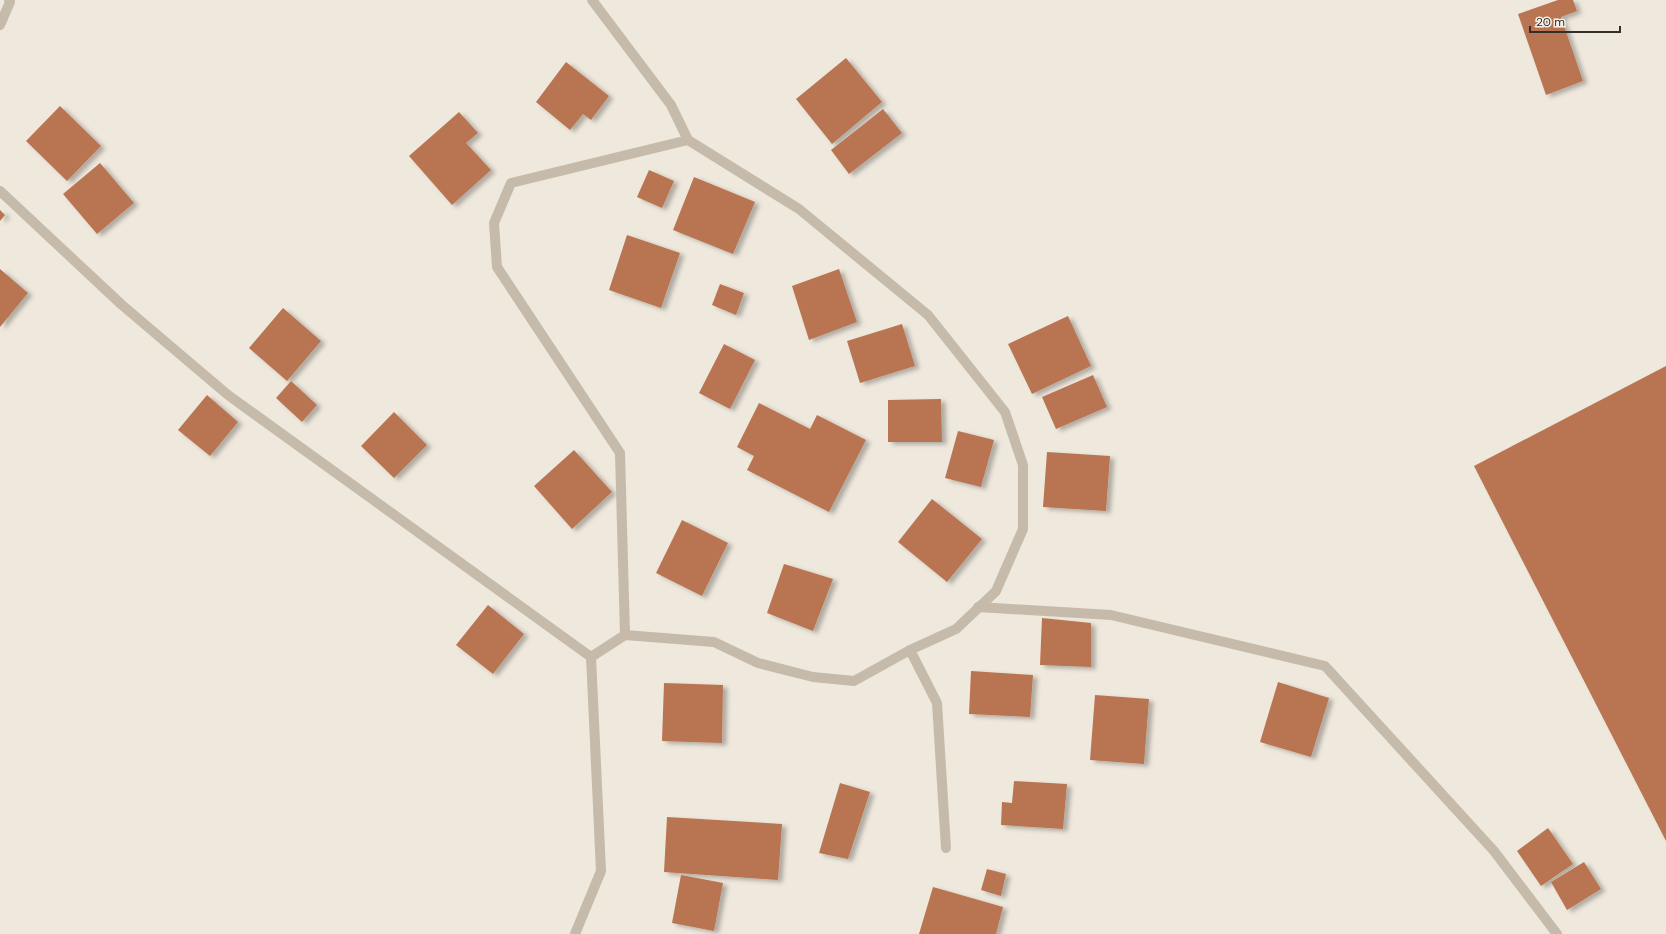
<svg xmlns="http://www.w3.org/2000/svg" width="1666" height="934" font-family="'DM Sans',sans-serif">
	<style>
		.building { fill: #b97551; filter: url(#shadow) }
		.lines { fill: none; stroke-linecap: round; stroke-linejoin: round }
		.minor { stroke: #c6baaa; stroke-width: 10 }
	</style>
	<defs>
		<filter id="shadow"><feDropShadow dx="4.5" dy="2.5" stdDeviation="2" flood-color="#0004"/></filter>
	</defs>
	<rect width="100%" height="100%" fill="#efe8dd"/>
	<g class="building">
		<path d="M 1558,0 L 1573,0 L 1577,11 L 1561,17 L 1583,81 L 1546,95 L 1518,14 Z"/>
		<path d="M 846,58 L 882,102 L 832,144 L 796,99 Z"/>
		<path d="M 566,62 L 609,96 L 591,120 L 583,114 L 570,130 L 536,102 Z"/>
		<path d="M 60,106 L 101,146 L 67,181 L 26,141 Z"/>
		<path d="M 883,109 L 902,133 L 849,174 L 831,150 Z"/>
		<path d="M 459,112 L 478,133 L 466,143 L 491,170 L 452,205 L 409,156 Z"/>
		<path d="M 100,163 L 134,203 L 97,234 L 63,194 Z"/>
		<path d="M 649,170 L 674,181 L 662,208 L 637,197 Z"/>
		<path d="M 694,177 L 755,202 L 733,254 L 673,230 Z"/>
		<path d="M 0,210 L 5,215 L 0,221 Z"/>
		<path d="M 627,235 L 680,253 L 661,308 L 609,290 Z"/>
		<path d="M 0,269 L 28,293 L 0,327 Z"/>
		<path d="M 839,269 L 857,322 L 809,340 L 792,286 Z"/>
		<path d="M 720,284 L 744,293 L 736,315 L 712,305 Z"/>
		<path d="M 283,308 L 321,341 L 287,381 L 249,348 Z"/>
		<path d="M 1068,316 L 1091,366 L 1032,394 L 1008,344 Z"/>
		<path d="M 902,324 L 915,366 L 860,383 L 847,341 Z"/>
		<path d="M 724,344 L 755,360 L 730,409 L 699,393 Z"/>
		<path d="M 1666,366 L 1666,841 L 1474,466 Z"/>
		<path d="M 1093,375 L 1107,407 L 1056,429 L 1042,397 Z"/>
		<path d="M 291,381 L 317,405 L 302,422 L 276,398 Z"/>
		<path d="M 207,395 L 238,422 L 210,456 L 178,430 Z"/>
		<path d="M 941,399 L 942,442 L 888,442 L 888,400 Z"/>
		<path d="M 759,403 L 810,429 L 817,415 L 866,440 L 829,512 L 747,470 L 754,456 L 737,447 Z"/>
		<path d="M 394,412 L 427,445 L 394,478 L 361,446 Z"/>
		<path d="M 958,431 L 994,440 L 981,487 L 945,478 Z"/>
		<path d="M 574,450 L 612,492 L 572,529 L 534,486 Z"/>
		<path d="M 1047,452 L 1110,456 L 1106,511 L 1043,507 Z"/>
		<path d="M 932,499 L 982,539 L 947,582 L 898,542 Z"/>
		<path d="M 682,520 L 728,543 L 702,596 L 656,573 Z"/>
		<path d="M 784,564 L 833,579 L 813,631 L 767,613 Z"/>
		<path d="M 488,605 L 524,634 L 493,674 L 456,645 Z"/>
		<path d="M 1042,618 L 1091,623 L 1091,667 L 1040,665 Z"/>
		<path d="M 971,671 L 1033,675 L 1030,717 L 969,714 Z"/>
		<path d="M 1278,682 L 1329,698 L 1311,757 L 1260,742 Z"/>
		<path d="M 664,683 L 723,685 L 722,743 L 662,741 Z"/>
		<path d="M 1095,695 L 1149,699 L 1144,764 L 1090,760 Z"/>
		<path d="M 1014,781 L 1067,784 L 1063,829 L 1001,825 L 1002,802 L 1012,803 Z"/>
		<path d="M 840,783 L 870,792 L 848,859 L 819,853 Z"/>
		<path d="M 667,817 L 782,824 L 778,880 L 664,872 Z"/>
		<path d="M 1548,828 L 1573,864 L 1541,886 L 1517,851 Z"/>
		<path d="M 1584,862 L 1601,889 L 1567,910 L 1551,882 Z"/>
		<path d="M 987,869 L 1006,874 L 1001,896 L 981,890 Z"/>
		<path d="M 681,875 L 723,883 L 714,931 L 672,923 Z"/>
		<path d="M 933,887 L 1003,907 L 996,934 L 919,934 Z"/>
	</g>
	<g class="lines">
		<g class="minor">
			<path d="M 0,25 L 10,2 L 9,0"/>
			<path d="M 0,191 L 122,305 L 228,395 L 591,657"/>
			<path d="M 978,607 L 1111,615 L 1325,666 L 1494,851 L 1557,934"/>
			<path d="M 625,635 L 620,453 L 497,267 L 494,223 L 511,183 L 688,140"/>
			<path d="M 910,650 L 937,703 L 946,848"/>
			<path d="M 591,657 L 625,635 L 714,642 L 758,663 L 813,677 L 854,681 L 910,650 L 956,629 L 996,591 L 1023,529 L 1023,465 L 1005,412 L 928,315 L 799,209 L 688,140 L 671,105 L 592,0"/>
			<path d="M 575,934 L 601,871 L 591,657"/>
		</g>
	</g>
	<path d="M1530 26v6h90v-6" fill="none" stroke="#342e29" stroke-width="2"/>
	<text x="1536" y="26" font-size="12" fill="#342e29" stroke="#f7f2e9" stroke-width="3" paint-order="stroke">20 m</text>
</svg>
